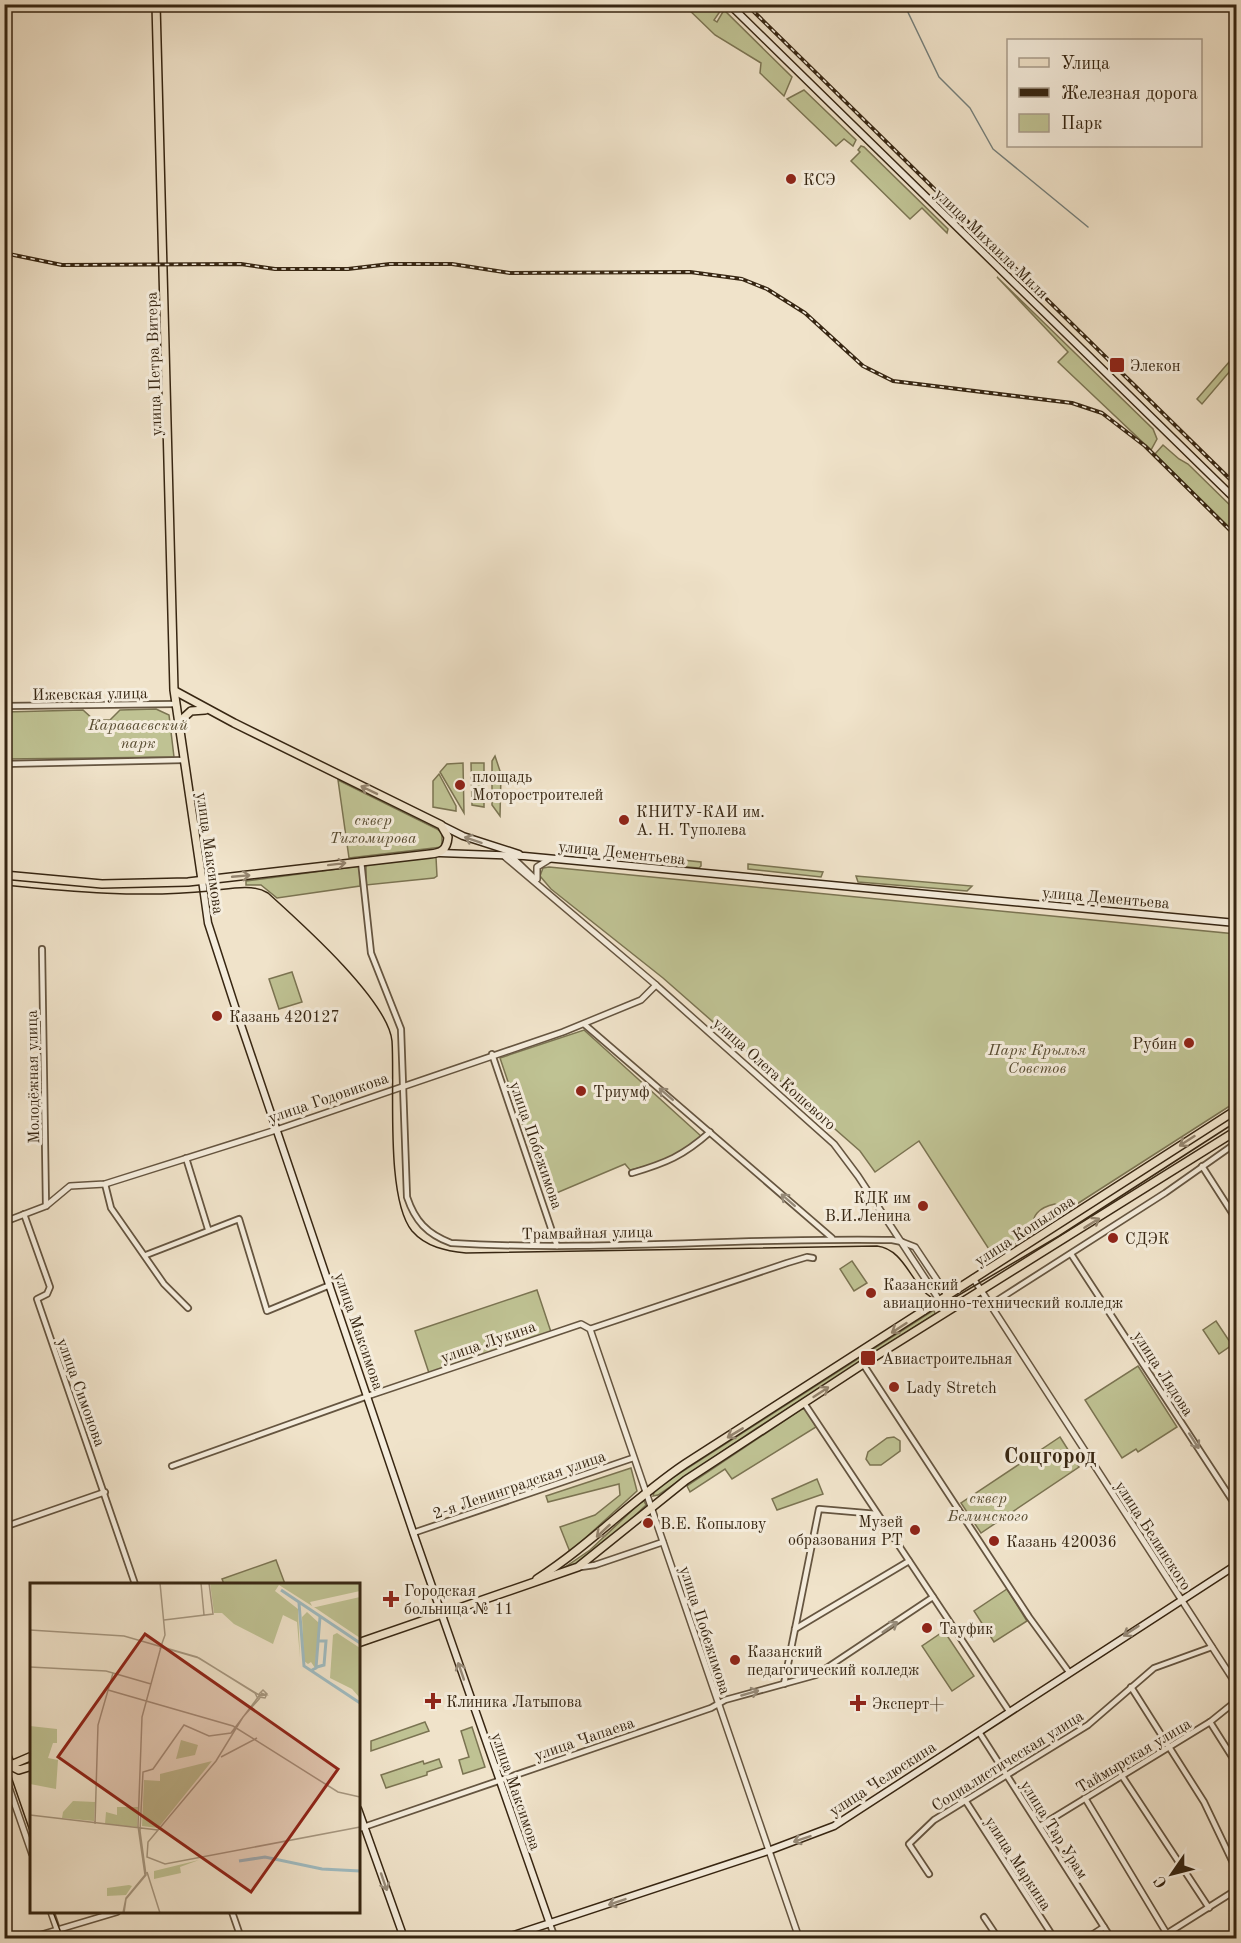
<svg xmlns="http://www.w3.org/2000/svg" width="1241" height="1943" font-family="'Old Standard TT',serif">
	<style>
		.green { fill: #bfc293; stroke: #7b7452; stroke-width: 1.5 }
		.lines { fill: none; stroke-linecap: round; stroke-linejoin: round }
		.stream { stroke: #757f7b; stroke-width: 1.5 }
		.minor-casing { stroke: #655540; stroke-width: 8 }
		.tertiary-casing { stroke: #655540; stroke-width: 8 }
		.secondary-casing { stroke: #372612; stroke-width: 9 }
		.primary-casing { stroke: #372612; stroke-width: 10 }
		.minor { stroke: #f5eddd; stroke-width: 4.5 }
		.tertiary { stroke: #f5eddd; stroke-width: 5 }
		.secondary { stroke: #f5eddd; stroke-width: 6 }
		.primary { stroke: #f0e3ca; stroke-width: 7 }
		.tram { stroke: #372612; stroke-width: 1.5 }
		.rail-casing { stroke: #372612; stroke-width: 4 }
		.rail { stroke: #f5eddd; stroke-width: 1.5; stroke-dasharray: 4.5; stroke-linecap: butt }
		.oneway { stroke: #94846e }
		.oneway2 { stroke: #968a78 }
		.poi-dot { fill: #8f2418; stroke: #f5eddd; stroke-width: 2 }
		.labels { text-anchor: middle; stroke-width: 6; stroke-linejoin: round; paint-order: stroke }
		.poi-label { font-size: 16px; fill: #372612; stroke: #f5eddd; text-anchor: start }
		.street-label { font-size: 16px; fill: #372612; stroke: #f5eddd }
		.park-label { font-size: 16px; font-style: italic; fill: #594d32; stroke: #f5eddd }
		.district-label { font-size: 22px; font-weight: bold; fill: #372612; stroke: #f5eddd }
		.inset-river { fill: none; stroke: #9fbbc1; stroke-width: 3 }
		.inset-road { fill: none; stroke: #a69780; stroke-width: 1.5 }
		.view { fill: #8f2418; fill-opacity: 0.15; stroke: #8f2418; stroke-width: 3 }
		.inset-edge { fill: none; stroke: #372612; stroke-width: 3 }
	</style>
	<rect width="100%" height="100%" fill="#f0e3ca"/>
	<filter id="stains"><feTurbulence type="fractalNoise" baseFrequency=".00333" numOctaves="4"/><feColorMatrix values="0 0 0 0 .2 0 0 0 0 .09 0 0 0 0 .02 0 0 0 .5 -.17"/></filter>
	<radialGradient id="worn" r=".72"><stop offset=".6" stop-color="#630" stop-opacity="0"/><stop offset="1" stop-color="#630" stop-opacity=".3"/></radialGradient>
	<g class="green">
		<path d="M 684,5 L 718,5 L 721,10 L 714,20 L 717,22 L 724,10 L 792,77 L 784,96 L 760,73 L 761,63 L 715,35 Z"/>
		<path d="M 804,90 L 856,140 L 853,146 L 844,139 L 836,146 L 787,99 Z"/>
		<path d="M 861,146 L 864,147 L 948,229 L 947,233 L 922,208 L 910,219 L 851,161 L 860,152 L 858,150 Z"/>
		<path d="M 997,277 L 1153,429 L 1157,439 L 1151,450 L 1058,362 L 1068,352 Z"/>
		<path d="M 1236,354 L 1236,364 L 1202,404 L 1197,399 Z"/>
		<path d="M 1163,445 L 1179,459 L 1188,464 L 1236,511 L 1236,534 L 1155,454 Z"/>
		<path d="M 156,709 L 169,715 L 174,757 L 5,759 L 5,712 L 83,710 L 94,720 L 110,720 L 120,710 Z"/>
		<path d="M 495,756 L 501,774 L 500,816 L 492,805 L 492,761 Z"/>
		<path d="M 463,763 L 464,813 L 440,772 L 447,764 Z"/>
		<path d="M 471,763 L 484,763 L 484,807 L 472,805 Z"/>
		<path d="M 439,774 L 456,806 L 456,811 L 433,807 L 433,781 Z"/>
		<path d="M 338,780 L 437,829 L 442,833 L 442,847 L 349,858 Z"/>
		<path d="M 606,852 L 701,862 L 701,866 L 699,868 L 606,860 Z"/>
		<path d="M 436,857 L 437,876 L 434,878 L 366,885 L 366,865 Z"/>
		<path d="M 748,864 L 823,872 L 821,877 L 748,869 Z"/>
		<path d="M 360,866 L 360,886 L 277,898 L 261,885 L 246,885 L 246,881 Z"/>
		<path d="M 549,867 L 1236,934 L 1236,1102 L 1066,1211 L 1055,1204 C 1040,1207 1029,1216 1035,1231 L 994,1257 L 919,1141 L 875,1172 L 860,1151 L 663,978 L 551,889 L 540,876 L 543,868 Z"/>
		<path d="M 856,876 L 972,886 L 967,891 L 858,882 Z"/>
		<path d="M 292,972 L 302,1002 L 279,1009 L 269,979 Z"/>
		<path d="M 584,1030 L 702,1137 C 677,1157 661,1163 630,1170 L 625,1164 L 547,1197 L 500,1058 Z"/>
		<path d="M 852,1261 L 867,1283 L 854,1291 L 840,1269 Z"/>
		<path d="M 537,1290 L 551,1332 L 429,1373 L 415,1331 Z"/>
		<path d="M 934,1310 L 935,1314 L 757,1428 L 658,1495 L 653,1496 L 655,1489 Z"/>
		<path d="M 1216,1321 L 1232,1345 L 1219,1354 L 1203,1330 Z"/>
		<path d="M 1138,1366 L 1177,1427 L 1138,1452 L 1136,1449 L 1122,1458 L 1085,1400 Z"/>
		<path d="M 802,1409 L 806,1409 L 816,1427 L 732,1479 L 725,1469 L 690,1492 L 687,1486 Z"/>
		<path d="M 894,1437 L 900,1441 L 900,1451 L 881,1465 L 870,1465 L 866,1459 L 868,1452 L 887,1438 Z"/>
		<path d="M 1060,1437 L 1079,1467 L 981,1533 L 961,1503 Z"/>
		<path d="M 631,1468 L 637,1491 L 570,1552 L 560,1527 L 595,1515 L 620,1495 L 619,1484 L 548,1502 L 546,1496 Z"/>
		<path d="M 817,1479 L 823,1494 L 777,1510 L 772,1499 Z"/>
		<path d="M 641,1502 L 644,1501 L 646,1505 C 629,1521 587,1567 564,1568 L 590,1550 Z"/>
		<path d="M 276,1560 L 285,1584 L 224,1584 L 222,1579 Z"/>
		<path d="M 1007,1589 L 1027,1621 L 994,1642 L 974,1611 Z"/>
		<path d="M 944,1631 L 974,1676 L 952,1691 L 922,1646 Z"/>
		<path d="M 425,1722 L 429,1731 L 371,1751 L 371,1741 Z"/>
		<path d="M 472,1727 L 485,1767 L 463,1774 L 459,1760 L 469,1757 L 461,1731 Z"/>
		<path d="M 439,1759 L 442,1767 L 427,1772 L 427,1775 L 386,1788 L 381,1775 L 423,1761 L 424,1764 Z"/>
	</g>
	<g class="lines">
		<path class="stream" d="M 904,4 L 939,77 L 970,108 L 993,149 L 1088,227"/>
		<defs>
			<g id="minor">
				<path d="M 4,706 L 176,704"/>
				<path d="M 4,764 L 184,760"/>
				<path d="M 361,861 L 371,953 L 401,1029 L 407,1197 C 415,1221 427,1234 451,1243 C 598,1252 745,1237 892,1240 L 902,1242"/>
				<path d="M 42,949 L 46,1206"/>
				<path d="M 584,1024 L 832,1238"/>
				<path d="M 492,1054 L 557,1246"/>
				<path d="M 186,1158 L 208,1229"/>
				<path d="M 1202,1166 L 1236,1219"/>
				<path d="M 632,1173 C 666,1163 683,1156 710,1132"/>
				<path d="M 105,1184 L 111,1208 L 164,1284 L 188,1308"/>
				<path d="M 24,1214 L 50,1287 L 47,1294 L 37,1299 L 135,1584"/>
				<path d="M 1071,1254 L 1236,1506"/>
				<path d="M 146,1255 L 239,1219 L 267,1311 L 330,1285"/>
				<path d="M 990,1305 L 1165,1193 L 1236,1143"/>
				<path d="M 590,1329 L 787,1263 L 807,1257 L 813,1258"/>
				<path d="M 863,1364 L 1029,1617 L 1069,1672"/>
				<path d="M 804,1403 L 1009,1711"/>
				<path d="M 172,1466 L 368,1396"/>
				<path d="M 4,1527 L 105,1492"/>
				<path d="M 413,1533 L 633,1458"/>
				<path d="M 581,1567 L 595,1565 L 663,1542"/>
				<path d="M 795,1629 L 909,1561"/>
				<path d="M 784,1684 L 819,1509 L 877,1514"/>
				<path d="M 1131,1687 L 1204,1802 L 1236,1869"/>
				<path d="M 1210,1722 L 1236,1763"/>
				<path d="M 979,1732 L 1111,1938"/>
				<path d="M 1122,1776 L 1209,1908"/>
				<path d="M 1085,1798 L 1167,1934"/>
				<path d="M 965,1800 L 1054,1938"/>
				<path d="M 1040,1826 L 1210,1722 L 1236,1701"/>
				<path d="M 358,1829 L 711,1708 L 725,1700 L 816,1675 L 933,1597"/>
				<path d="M 929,1874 L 909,1844 L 934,1820 L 1088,1725 L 1154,1668 L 1212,1647"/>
				<path d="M 232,1912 L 241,1938"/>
				<path d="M 984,1917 L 998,1938"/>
				<path d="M 550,1924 L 555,1938"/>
				<path d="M 30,1938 L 117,1912"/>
				<path d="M 1087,1938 L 1104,1927"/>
				<path d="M 1160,1938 L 1236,1890"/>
			</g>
			<g id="tertiary">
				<path d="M 505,857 L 656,985 L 834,1144 L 858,1176 L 947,1312"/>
				<path d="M 512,857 L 536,880"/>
				<path d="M 537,879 L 537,867 L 550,859"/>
				<path d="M 4,1222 L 46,1206 L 70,1186 L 105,1184 L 276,1130 L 563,1032 L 641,1000 L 656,985"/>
				<path d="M 902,1242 L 915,1247 L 955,1307"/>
				<path d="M 973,1278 L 1236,1684"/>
				<path d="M 368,1396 L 581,1324 L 590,1329 L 799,1938"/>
				<path d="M 4,1773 L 32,1854"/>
				<path d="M 51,1912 L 60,1938"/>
			</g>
			<g id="secondary">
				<path d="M 729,4 L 1236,500"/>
				<path d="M 441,825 L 463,836 L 519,854"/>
				<path d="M 440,853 L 524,856 L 1236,923"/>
				<path d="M 202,880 L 208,923 L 241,1025 L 414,1535 L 550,1924"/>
				<path d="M 358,1809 L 404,1938"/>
				<path d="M 505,1938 L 768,1851 L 834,1826 L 1236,1565"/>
			</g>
			<g id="primary">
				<path d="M 156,4 L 174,690 L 202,880"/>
				<path d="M 179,722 L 191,711 L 205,710"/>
				<path d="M 4,875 L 102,884 L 188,882 L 430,854 C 441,853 447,850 448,837 L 441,825 L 234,723 L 175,691"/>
				<path d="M 537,1579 C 590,1545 633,1499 685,1464 L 1236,1110"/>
				<path d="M 358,1643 L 578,1567 L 686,1480 L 863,1364 L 1236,1131"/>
				<path d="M 4,1748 L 11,1766"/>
				<path d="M 11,1766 L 19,1770 L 32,1766"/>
				<path d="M 4,1768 L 32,1756"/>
			</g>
		</defs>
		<use href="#minor" class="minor-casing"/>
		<use href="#tertiary" class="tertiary-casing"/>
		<use href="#secondary" class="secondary-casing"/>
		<use href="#primary" class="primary-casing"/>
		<use href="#minor" class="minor"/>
		<use href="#tertiary" class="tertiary"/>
		<use href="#secondary" class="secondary"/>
		<use href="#primary" class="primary"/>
		<g class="tram">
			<path d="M 4,885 C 72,892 142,898 210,891 C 229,889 252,883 268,893 C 300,922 388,1000 392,1041 C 395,1086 385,1198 412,1231 C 426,1247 446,1251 466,1253 L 877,1246 C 911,1250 913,1302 947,1302 L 1059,1236 L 1236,1122"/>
			<path d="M 4,1756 L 32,1837"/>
			<path d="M 53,1912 L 63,1938"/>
		</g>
		<defs>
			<g id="rail">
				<path d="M 746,4 L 1236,485"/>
				<path d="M 4,253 L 62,265 L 241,264 L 275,269 L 348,269 L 390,264 L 452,264 L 510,273 L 690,272 L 742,279 L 767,289 L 805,313 L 863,366 L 893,381 L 1072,403 L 1102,413 L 1145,446 L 1236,536"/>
			</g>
		</defs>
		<use href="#rail" class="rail-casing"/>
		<use href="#rail" class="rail"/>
	</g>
	<defs><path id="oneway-shaft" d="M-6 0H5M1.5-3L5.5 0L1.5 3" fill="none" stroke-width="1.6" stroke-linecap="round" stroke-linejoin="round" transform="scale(1.5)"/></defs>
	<g class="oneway">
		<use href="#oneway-shaft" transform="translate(369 790) rotate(-154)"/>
		<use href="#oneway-shaft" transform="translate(337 864) rotate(-7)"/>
		<use href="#oneway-shaft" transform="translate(241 876) rotate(-5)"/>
		<use href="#oneway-shaft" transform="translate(1187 1141) rotate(147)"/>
		<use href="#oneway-shaft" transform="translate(1092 1223) rotate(-32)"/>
		<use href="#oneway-shaft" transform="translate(899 1328) rotate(147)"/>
		<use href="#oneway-shaft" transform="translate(821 1392) rotate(-33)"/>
		<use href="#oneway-shaft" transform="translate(735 1433) rotate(149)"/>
		<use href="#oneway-shaft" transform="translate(603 1531) rotate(137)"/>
	</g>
	<g class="oneway2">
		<use href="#oneway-shaft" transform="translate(473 840) rotate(-161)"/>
		<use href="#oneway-shaft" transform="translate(666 1094) rotate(-139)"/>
		<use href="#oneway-shaft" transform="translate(788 1200) rotate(-139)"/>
		<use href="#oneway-shaft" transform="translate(1194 1441) rotate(57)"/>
		<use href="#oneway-shaft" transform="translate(890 1627) rotate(-35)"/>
		<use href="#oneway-shaft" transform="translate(1131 1631) rotate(147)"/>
		<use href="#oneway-shaft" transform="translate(461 1671) rotate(-109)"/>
		<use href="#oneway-shaft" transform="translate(750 1693) rotate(-16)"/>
		<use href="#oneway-shaft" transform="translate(802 1839) rotate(161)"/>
		<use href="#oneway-shaft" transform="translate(384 1882) rotate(71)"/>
		<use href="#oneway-shaft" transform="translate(617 1902) rotate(161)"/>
	</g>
	<g class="poi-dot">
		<circle cx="791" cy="179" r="6"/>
		<rect x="1109" y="357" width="16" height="16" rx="3"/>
		<circle cx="460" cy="785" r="6"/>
		<circle cx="624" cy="820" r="6"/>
		<circle cx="217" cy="1016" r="6"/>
		<circle cx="1189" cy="1043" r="6"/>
		<circle cx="581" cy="1091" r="6"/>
		<circle cx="923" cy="1206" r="6"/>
		<circle cx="1113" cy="1238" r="6"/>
		<circle cx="871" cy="1293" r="6"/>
		<rect x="860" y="1350" width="16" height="16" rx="3"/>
		<circle cx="894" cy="1387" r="6"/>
		<circle cx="648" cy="1523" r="6"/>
		<circle cx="915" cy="1530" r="6"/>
		<circle cx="994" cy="1541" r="6"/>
		<path d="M388 1590h6v6h6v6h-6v6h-6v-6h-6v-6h6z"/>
		<circle cx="927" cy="1628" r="6"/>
		<circle cx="735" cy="1660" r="6"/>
		<path d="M430 1692h6v6h6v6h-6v6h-6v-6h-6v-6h6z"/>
		<path d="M855 1694h6v6h6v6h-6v6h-6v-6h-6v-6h6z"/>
	</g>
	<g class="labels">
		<g class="poi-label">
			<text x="803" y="185">КСЭ</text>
			<text x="1130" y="371">Элекон</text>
			<text x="472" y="782">площадь<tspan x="472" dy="18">Моторостроителей</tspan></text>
			<text x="636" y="817">КНИТУ-КАИ им.<tspan x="636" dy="18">А. Н. Туполева</tspan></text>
			<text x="229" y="1022">Казань 420127</text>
			<text x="1177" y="1049" text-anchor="end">Рубин</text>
			<text x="593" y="1097">Триумф</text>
			<text x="911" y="1203" text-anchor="end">КДК им<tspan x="911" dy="18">В.И.Ленина</tspan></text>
			<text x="1125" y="1244">СДЭК</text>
			<text x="883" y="1290">Казанский<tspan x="883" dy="18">авиационно-технический колледж</tspan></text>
			<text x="882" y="1364">Авиастроительная</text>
			<text x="906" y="1393">Lady Stretch</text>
			<text x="903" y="1527" text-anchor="end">Музей<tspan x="903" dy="18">образования РТ</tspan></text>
			<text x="660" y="1529">В.Е. Копылову</text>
			<text x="1006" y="1547">Казань 420036</text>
			<text x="404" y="1596">Городская<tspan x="404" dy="18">больница № 11</tspan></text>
			<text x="939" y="1634">Тауфик</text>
			<text x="747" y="1657">Казанский<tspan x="747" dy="18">педагогический колледж</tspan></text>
			<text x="446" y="1707">Клиника Латыпова</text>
			<text x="872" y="1709">Эксперт+</text>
		</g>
		<g class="street-label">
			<text transform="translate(992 243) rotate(44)" y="6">улица Михаила Миля</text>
			<text transform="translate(153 364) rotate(-92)" y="6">улица Петра Витера</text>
			<text transform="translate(90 693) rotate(-1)" y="6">Ижевская улица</text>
			<text transform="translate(622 852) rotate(6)" y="6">улица Дементьева</text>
			<text transform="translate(211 853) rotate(82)" y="6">улица Максимова</text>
			<text transform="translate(1106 897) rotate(5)" y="6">улица Дементьева</text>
			<text transform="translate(775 1073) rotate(42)" y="6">улица Олега Кошевого</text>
			<text transform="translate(32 1077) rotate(-91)" y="6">Молодёжная улица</text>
			<text transform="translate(328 1097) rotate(-19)" y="6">улица Годовикова</text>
			<text transform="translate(537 1145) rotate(71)" y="6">улица Побежимова</text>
			<text transform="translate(1024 1230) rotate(-33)" y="6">улица Копылова</text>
			<text transform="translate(587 1232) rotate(-1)" y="6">Трамвайная улица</text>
			<text transform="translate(360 1331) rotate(71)" y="6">улица Максимова</text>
			<text transform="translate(488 1341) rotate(-19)" y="6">улица Лукина</text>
			<text transform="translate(1164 1373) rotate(57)" y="6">улица Лядова</text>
			<text transform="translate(82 1392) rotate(70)" y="6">улица Симонова</text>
			<text transform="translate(519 1484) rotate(-19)" y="6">2-я Ленинградская улица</text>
			<text transform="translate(1154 1535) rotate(57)" y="6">улица Белинского</text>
			<text transform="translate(706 1630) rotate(72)" y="6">улица Побежимова</text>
			<text transform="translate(584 1738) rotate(-19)" y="6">улица Чапаева</text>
			<text transform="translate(1133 1755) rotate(-31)" y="6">Таймырская улица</text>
			<text transform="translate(1007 1760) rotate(-32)" y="6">Социалистическая улица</text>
			<text transform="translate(882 1778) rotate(-33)" y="6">улица Челюскина</text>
			<text transform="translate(517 1791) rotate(71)" y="6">улица Максимова</text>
			<text transform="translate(1055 1829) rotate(58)" y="6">улица Тар Урам</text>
			<text transform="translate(1019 1863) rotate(57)" y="6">улица Маркина</text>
		</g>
		<g class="park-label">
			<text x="138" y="730">Караваевский<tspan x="138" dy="18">парк</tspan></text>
			<text x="373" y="825">сквер<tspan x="373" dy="18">Тихомирова</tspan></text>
			<text x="1037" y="1055">Парк Крылья<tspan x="1037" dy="18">Советов</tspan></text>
			<text x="988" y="1503">сквер<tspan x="988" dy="18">Белинского</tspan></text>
		</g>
		<g class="district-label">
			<text x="1050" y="1463">Соцгород</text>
		</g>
	</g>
	<g transform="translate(30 1583)">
		<rect width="330" height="330" fill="#f0e3ca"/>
		<path d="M 180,0 L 330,0 L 330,8 L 280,19 L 282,23 L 249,2 L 245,8 L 268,26 L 270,75 L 267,39 L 253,32 L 243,61 L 204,41 L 192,30 L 184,30 ZM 330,14 L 330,55 L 284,24 L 286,24 ZM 277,29 L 289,40 L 285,85 L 281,79 L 278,81 L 274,78 L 272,34 ZM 307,50 L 330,65 L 329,114 L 322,106 L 300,95 L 303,52 ZM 0,143 L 27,146 L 27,160 L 23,160 L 18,175 L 28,177 L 26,206 L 0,201 ZM 151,157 L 168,162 L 165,172 L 146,176 ZM 182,178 L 128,245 L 112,243 L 114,197 L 130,198 L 130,191 ZM 43,218 L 65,219 L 64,238 L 32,235 L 33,229 ZM 87,224 L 108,224 L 107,244 L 75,241 L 76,229 L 87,232 ZM 169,277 L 150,284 L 151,290 L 124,296 L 124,288 ZM 99,302 L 102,303 L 96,312 L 77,313 L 77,305 Z" fill="#bfc293"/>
		<path class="inset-river" d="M 251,7 L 330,60M 269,20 L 274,83 L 330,120M 287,84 L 294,82 L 296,58 L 289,58M 282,87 L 286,85 L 290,34M 209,278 L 235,274 L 292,286 L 330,288"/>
		<path class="inset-road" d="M 171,0 L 174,32M 134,37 L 183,31 L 179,0M 0,47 L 94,53 L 167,74 L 229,112 L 236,111M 131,64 L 169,75 L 225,110 L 228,116M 130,66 L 135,52 L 130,0M 0,84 L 76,88 L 121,101M 78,107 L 203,143 L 308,209 L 330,214M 229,114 L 235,115 L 237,111 L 233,107 L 229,111M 230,115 L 213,134 L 186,178 L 118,259 L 117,274 L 135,281 L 330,244M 191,174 L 227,155M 0,232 L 128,247M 65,241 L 68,142 L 83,90M 117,289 L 130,330M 93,330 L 96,315 L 115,292 L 108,243 L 112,134 L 131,64M 94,330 L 96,316 L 116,292 L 110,248 L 113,189 L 123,186 L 154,142 L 179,153 L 201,150 L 229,113 L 236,112 L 231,110"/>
		<path class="view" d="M 115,51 L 308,186 L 221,309 L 28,174 Z"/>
		<rect width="330" height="330" class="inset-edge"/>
	</g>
	<rect width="1241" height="1943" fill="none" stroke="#f0e3ca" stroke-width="24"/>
	<rect x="6" y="6" width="1229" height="1931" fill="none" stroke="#372612" stroke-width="3"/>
	<rect x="12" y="12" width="1217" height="1919" fill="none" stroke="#372612" stroke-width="1.5"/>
	<rect x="1007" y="39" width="195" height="108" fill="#f5eddd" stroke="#a99d8c" stroke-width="1.5"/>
	<rect x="1019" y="58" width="30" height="9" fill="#f0e3ca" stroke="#a99d8c" stroke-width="1.5"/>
	<text x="1061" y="69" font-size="18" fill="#372612">Улица</text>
	<rect x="1019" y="88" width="30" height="9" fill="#372612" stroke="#a99d8c" stroke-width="1.5"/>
	<text x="1061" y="99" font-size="18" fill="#372612">Железная дорога</text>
	<rect x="1019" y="114" width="30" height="18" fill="#bfc293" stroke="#a99d8c" stroke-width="1.5"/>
	<text x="1061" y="129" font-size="18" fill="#372612">Парк</text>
	<g transform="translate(1172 1874) rotate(235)" stroke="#f5eddd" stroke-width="4.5" paint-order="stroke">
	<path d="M0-4.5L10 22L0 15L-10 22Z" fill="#372612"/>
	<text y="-9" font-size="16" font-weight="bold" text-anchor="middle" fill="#372612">С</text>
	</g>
	<rect width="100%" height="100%" filter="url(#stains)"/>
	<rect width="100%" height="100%" fill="url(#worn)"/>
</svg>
